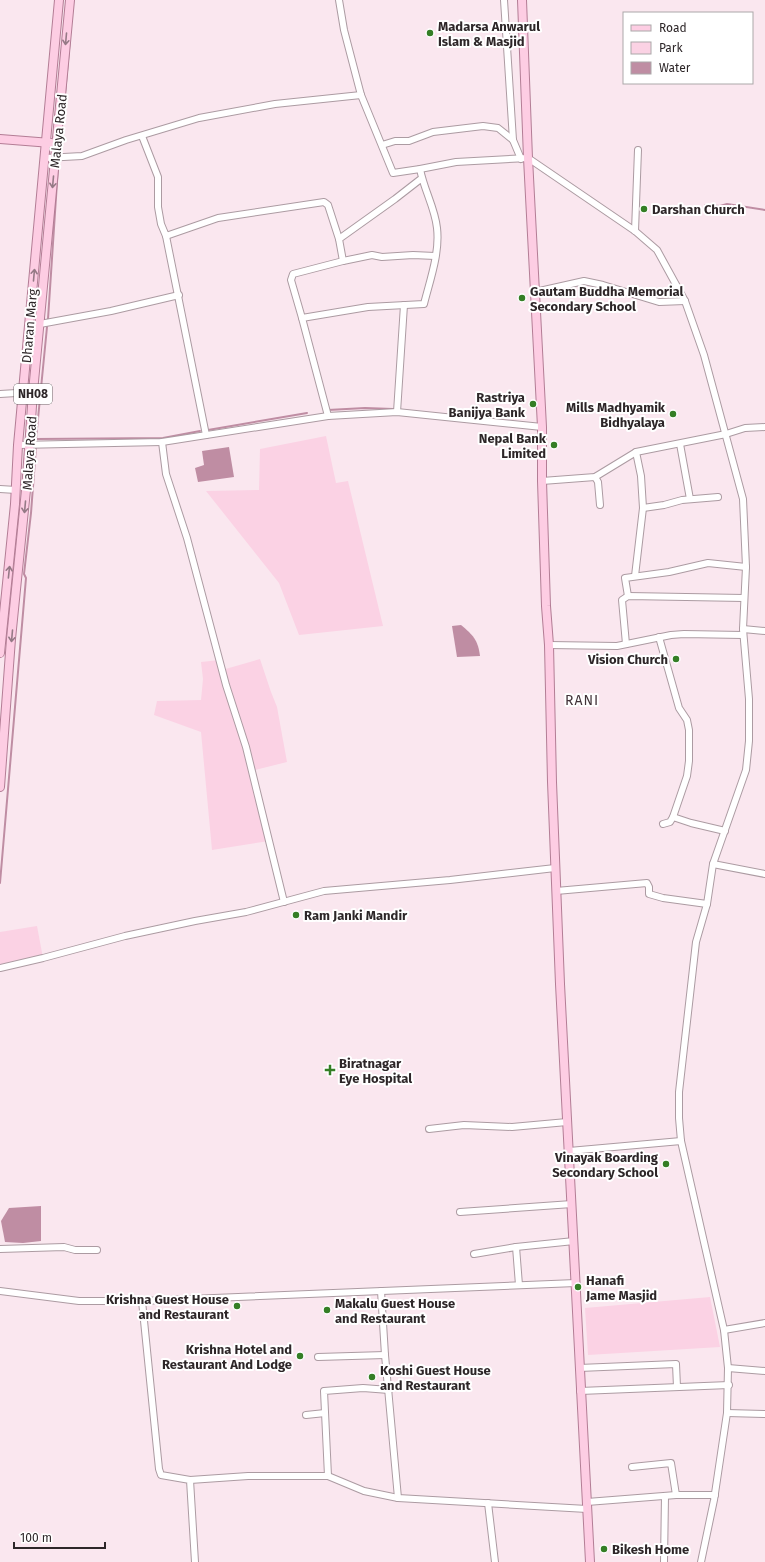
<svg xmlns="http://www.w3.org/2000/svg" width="765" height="1562" font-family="'Fira Sans',sans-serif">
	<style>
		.green { fill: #fbd2e4 }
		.water { fill: #bf8da3 }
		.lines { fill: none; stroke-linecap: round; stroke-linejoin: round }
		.stream { stroke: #bf8da3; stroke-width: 2 }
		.minor-casing { stroke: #ac9ba2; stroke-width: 8 }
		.major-casing { stroke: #b37d95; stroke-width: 10 }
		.minor { stroke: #fff; stroke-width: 6 }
		.major { stroke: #fdcde3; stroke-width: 8 }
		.oneway { stroke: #957a86 }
		.poi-dot { fill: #347e25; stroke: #fff; stroke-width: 1.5 }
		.labels { text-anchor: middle; stroke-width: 4; stroke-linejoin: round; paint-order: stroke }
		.shield { fill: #fff; stroke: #6c6768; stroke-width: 1 }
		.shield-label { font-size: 12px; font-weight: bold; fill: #2d2628 }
		.poi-label { font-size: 13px; font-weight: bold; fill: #2d2628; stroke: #fff; text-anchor: start }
		.street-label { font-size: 13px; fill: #2d2628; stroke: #fff }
		.neighbourhood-label { font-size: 14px; letter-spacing: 1px; fill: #413238; stroke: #fff }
	</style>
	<rect width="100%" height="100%" fill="#fae7ef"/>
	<g class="green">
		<path d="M 326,436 L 336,483 L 348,481 L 383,626 L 299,635 L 279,583 L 206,491 L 259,490 L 260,449 Z"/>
		<path d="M 260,659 L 271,692 L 277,707 L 287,762 L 251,771 L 269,841 L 212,850 L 201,732 L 154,715 L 157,701 L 201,700 L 203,679 L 201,662 L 220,660 L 222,670 Z"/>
		<path d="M 37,926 L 43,958 L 0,968 L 0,932 Z"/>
		<path d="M 710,1297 L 720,1347 L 588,1355 L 585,1308 Z"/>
	</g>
	<g class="water">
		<path d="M 229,447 L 234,477 L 198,482 L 195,468 L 204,465 L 202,451 Z"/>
		<path d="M 461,625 C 473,635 478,640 480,656 L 457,657 L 452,626 Z"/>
		<path d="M 41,1206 L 41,1241 L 23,1243 L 5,1242 L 1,1221 L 9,1208 Z"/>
	</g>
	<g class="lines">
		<g class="stream">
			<path d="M 64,105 L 70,39"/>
			<path d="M 705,205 L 720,206 L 727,204 L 765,210"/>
			<path d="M 48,319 L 58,167"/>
			<path d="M 47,327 L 36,439 L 163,438 L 200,431"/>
			<path d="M 328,410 L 365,408 L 393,409"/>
			<path d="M 208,430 L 307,413"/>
			<path d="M 0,883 L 26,578 L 24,574 L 31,513 L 36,447"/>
		</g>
		<defs>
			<g id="minor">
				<path d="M 339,0 L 344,30 L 361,95 L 393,173 L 420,169 L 456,162 L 528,158 L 635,231 L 657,250 L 685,301 L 704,355 L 743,499 L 746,567 L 743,629 L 749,699 L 749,741 L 746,770 L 713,864 L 707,904 L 696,942 L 679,1092 L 679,1118 L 681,1141 L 724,1330 L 728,1368 L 727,1413 L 714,1500 L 701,1562"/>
				<path d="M 504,0 L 513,140"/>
				<path d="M 142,136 L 158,177 L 158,207 L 161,224 L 166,236 L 218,218 L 324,202 L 328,205 L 339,239"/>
				<path d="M 382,145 L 395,141 L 409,141 L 433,132 L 483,126 L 498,128 L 513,140 L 521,159"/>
				<path d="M 45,158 L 82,156 L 126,140 L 199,118 L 275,104 L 361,95"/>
				<path d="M 420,169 C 424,190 435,208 437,228 C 440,253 430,280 424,304 L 368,307 L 302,318 L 291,280 L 293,274 L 343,261 L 339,239 L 395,199 L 422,178"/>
				<path d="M 635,231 L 638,150"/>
				<path d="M 166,236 L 206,435"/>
				<path d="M 343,261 L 372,255 L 382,257 L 413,255 L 435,256"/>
				<path d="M 535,292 L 584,281 L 603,285 L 659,302 L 685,301"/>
				<path d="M 302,318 L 328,416"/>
				<path d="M 29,326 L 111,311 L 179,295"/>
				<path d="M 0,394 L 33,392"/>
				<path d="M 397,412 L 404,305"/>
				<path d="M 162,442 L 166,474 L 187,538 L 226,685 L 246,747 L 284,902"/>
				<path d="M 680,444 L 690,499"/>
				<path d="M 18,445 L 162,442 L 328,416 L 397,412 L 542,427"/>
				<path d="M 595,477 L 598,482 L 600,505"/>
				<path d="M 542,481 L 595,477 L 636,452 L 726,434 L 745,428 L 765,427"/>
				<path d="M 0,489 L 16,490"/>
				<path d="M 643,508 L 664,505 L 682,500 L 718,497"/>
				<path d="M 635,576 L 643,508 L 641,476 L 636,452"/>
				<path d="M 628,596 L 625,578 L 669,572 L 708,563 L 746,567"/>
				<path d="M 743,629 L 765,631"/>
				<path d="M 659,637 L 679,708 L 687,720 L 689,730 L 689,761 L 687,776 L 673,817 L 670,822 L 663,824"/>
				<path d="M 626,644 L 622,600 L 628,596 L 744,598"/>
				<path d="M 549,645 L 617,646 L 671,635 L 684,634 L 743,635"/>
				<path d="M 673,817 L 691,823 L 725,831"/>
				<path d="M 713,864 L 765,874"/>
				<path d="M 556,891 L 647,883 L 649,887 L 649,894 L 663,898 L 707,904"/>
				<path d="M 0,968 L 43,958 L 125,936 L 195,921 L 246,912 L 324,891 L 450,880 L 555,868"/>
				<path d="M 429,1129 L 464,1125 L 512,1127 L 567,1122"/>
				<path d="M 569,1151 L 681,1141"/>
				<path d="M 460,1212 L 572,1204"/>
				<path d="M 516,1247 L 519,1285"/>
				<path d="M 0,1249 L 64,1247 L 75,1250 L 97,1250"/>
				<path d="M 474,1254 L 516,1247 L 574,1241"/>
				<path d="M 0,1291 L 79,1301 L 142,1301 L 576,1283"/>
				<path d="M 381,1291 L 385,1355 L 398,1498"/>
				<path d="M 142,1301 L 159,1469 L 161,1475 L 190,1480 L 195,1562"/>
				<path d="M 724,1330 L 765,1323"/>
				<path d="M 318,1357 L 385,1355"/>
				<path d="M 579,1368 L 676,1364 L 677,1387"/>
				<path d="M 728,1368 L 765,1371"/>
				<path d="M 580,1391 L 729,1385"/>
				<path d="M 727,1413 L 765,1414"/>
				<path d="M 306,1415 L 325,1413"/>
				<path d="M 632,1467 L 671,1463 L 676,1495"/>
				<path d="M 328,1476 L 324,1391 L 363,1388 L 389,1390"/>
				<path d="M 190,1480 L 248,1476 L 328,1476 L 364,1491 L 398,1498 L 587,1509"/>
				<path d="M 587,1502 L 676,1495 L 715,1495"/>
				<path d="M 488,1503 L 495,1562"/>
				<path d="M 664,1562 L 665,1496"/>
			</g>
			<g id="major">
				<path d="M 522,0 L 528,158 L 542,427 L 542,481 L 546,606 L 549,645 L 552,782 L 560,984 L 590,1562"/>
				<path d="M 0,139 L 51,143"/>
				<path d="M 0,653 L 15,504 L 18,445 L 59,0"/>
				<path d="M 0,787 L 11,639 L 26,490 L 33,392 L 70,0"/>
			</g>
		</defs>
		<use href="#minor" class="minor-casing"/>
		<use href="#major" class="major-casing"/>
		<use href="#minor" class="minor"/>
		<use href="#major" class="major"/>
	</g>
	<defs><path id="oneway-shaft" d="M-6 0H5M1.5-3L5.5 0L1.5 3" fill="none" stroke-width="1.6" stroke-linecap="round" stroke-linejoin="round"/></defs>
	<g class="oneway">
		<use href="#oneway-shaft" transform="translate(66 39) rotate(95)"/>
		<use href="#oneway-shaft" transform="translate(53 182) rotate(95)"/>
		<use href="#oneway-shaft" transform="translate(34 275) rotate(-85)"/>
		<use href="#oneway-shaft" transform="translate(25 507) rotate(95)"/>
		<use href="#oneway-shaft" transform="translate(9 572) rotate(-84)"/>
		<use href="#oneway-shaft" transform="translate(12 636) rotate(95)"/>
	</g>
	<g class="poi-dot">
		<circle cx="430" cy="33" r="4"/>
		<circle cx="644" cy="209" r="4"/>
		<circle cx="522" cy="298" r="4"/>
		<circle cx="533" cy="404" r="4"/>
		<circle cx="673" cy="414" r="4"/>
		<circle cx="554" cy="445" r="4"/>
		<circle cx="676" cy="659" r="4"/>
		<circle cx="296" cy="915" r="4"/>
		<path d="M328 1064h4v4h4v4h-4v4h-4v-4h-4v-4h4z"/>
		<circle cx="666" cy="1164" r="4"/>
		<circle cx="578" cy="1287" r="4"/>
		<circle cx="237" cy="1306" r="4"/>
		<circle cx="327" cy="1310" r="4"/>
		<circle cx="300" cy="1356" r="4"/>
		<circle cx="372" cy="1377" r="4"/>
		<circle cx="604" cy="1549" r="4"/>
	</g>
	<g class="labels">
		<rect class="shield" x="14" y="384" width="38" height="20" rx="3"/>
		<g class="shield-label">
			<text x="33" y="398">NH08</text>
		</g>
		<g class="poi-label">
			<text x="438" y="31">Madarsa Anwarul<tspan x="438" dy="15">Islam &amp; Masjid</tspan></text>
			<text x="652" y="214">Darshan Church</text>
			<text x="530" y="296">Gautam Buddha Memorial<tspan x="530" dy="15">Secondary School</tspan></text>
			<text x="525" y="402" text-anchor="end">Rastriya<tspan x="525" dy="15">Banijya Bank</tspan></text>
			<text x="665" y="412" text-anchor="end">Mills Madhyamik<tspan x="665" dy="15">Bidhyalaya</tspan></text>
			<text x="546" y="443" text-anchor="end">Nepal Bank<tspan x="546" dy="15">Limited</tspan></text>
			<text x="668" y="664" text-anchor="end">Vision Church</text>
			<text x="304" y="920">Ram Janki Mandir</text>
			<text x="339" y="1068">Biratnagar<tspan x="339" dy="15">Eye Hospital</tspan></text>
			<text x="658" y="1162" text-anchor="end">Vinayak Boarding<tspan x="658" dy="15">Secondary School</tspan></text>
			<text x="586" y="1285">Hanafi<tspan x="586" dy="15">Jame Masjid</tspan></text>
			<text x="229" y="1304" text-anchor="end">Krishna Guest House<tspan x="229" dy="15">and Restaurant</tspan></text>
			<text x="335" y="1308">Makalu Guest House<tspan x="335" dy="15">and Restaurant</tspan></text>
			<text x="292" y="1354" text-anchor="end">Krishna Hotel and<tspan x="292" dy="15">Restaurant And Lodge</tspan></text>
			<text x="380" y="1375">Koshi Guest House<tspan x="380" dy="15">and Restaurant</tspan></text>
			<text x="612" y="1554">Bikesh Home</text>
		</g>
		<g class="street-label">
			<text transform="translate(58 131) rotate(-84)" y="5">Malaya Road</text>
			<text transform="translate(29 326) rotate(-85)" y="5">Dharan Marg</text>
			<text transform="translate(29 453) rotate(-86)" y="5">Malaya Road</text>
		</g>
		<g class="neighbourhood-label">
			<text x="582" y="705">RANI</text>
		</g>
	</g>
	<rect x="623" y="12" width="130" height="72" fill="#ffffff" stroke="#aba8a9"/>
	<rect x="631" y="25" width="20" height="6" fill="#fdcde3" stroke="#aba8a9"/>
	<text x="659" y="32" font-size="12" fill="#2d2628">Road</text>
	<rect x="631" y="42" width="20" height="12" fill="#fbd2e4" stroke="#aba8a9"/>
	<text x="659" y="52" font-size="12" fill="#2d2628">Park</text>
	<rect x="631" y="62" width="20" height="12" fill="#bf8da3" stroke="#aba8a9"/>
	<text x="659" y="72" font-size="12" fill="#2d2628">Water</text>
	<path d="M14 1542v6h91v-6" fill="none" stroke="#2d2628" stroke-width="2"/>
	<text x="20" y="1542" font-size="12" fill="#2d2628" stroke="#ffffff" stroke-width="3" paint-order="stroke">100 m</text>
</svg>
